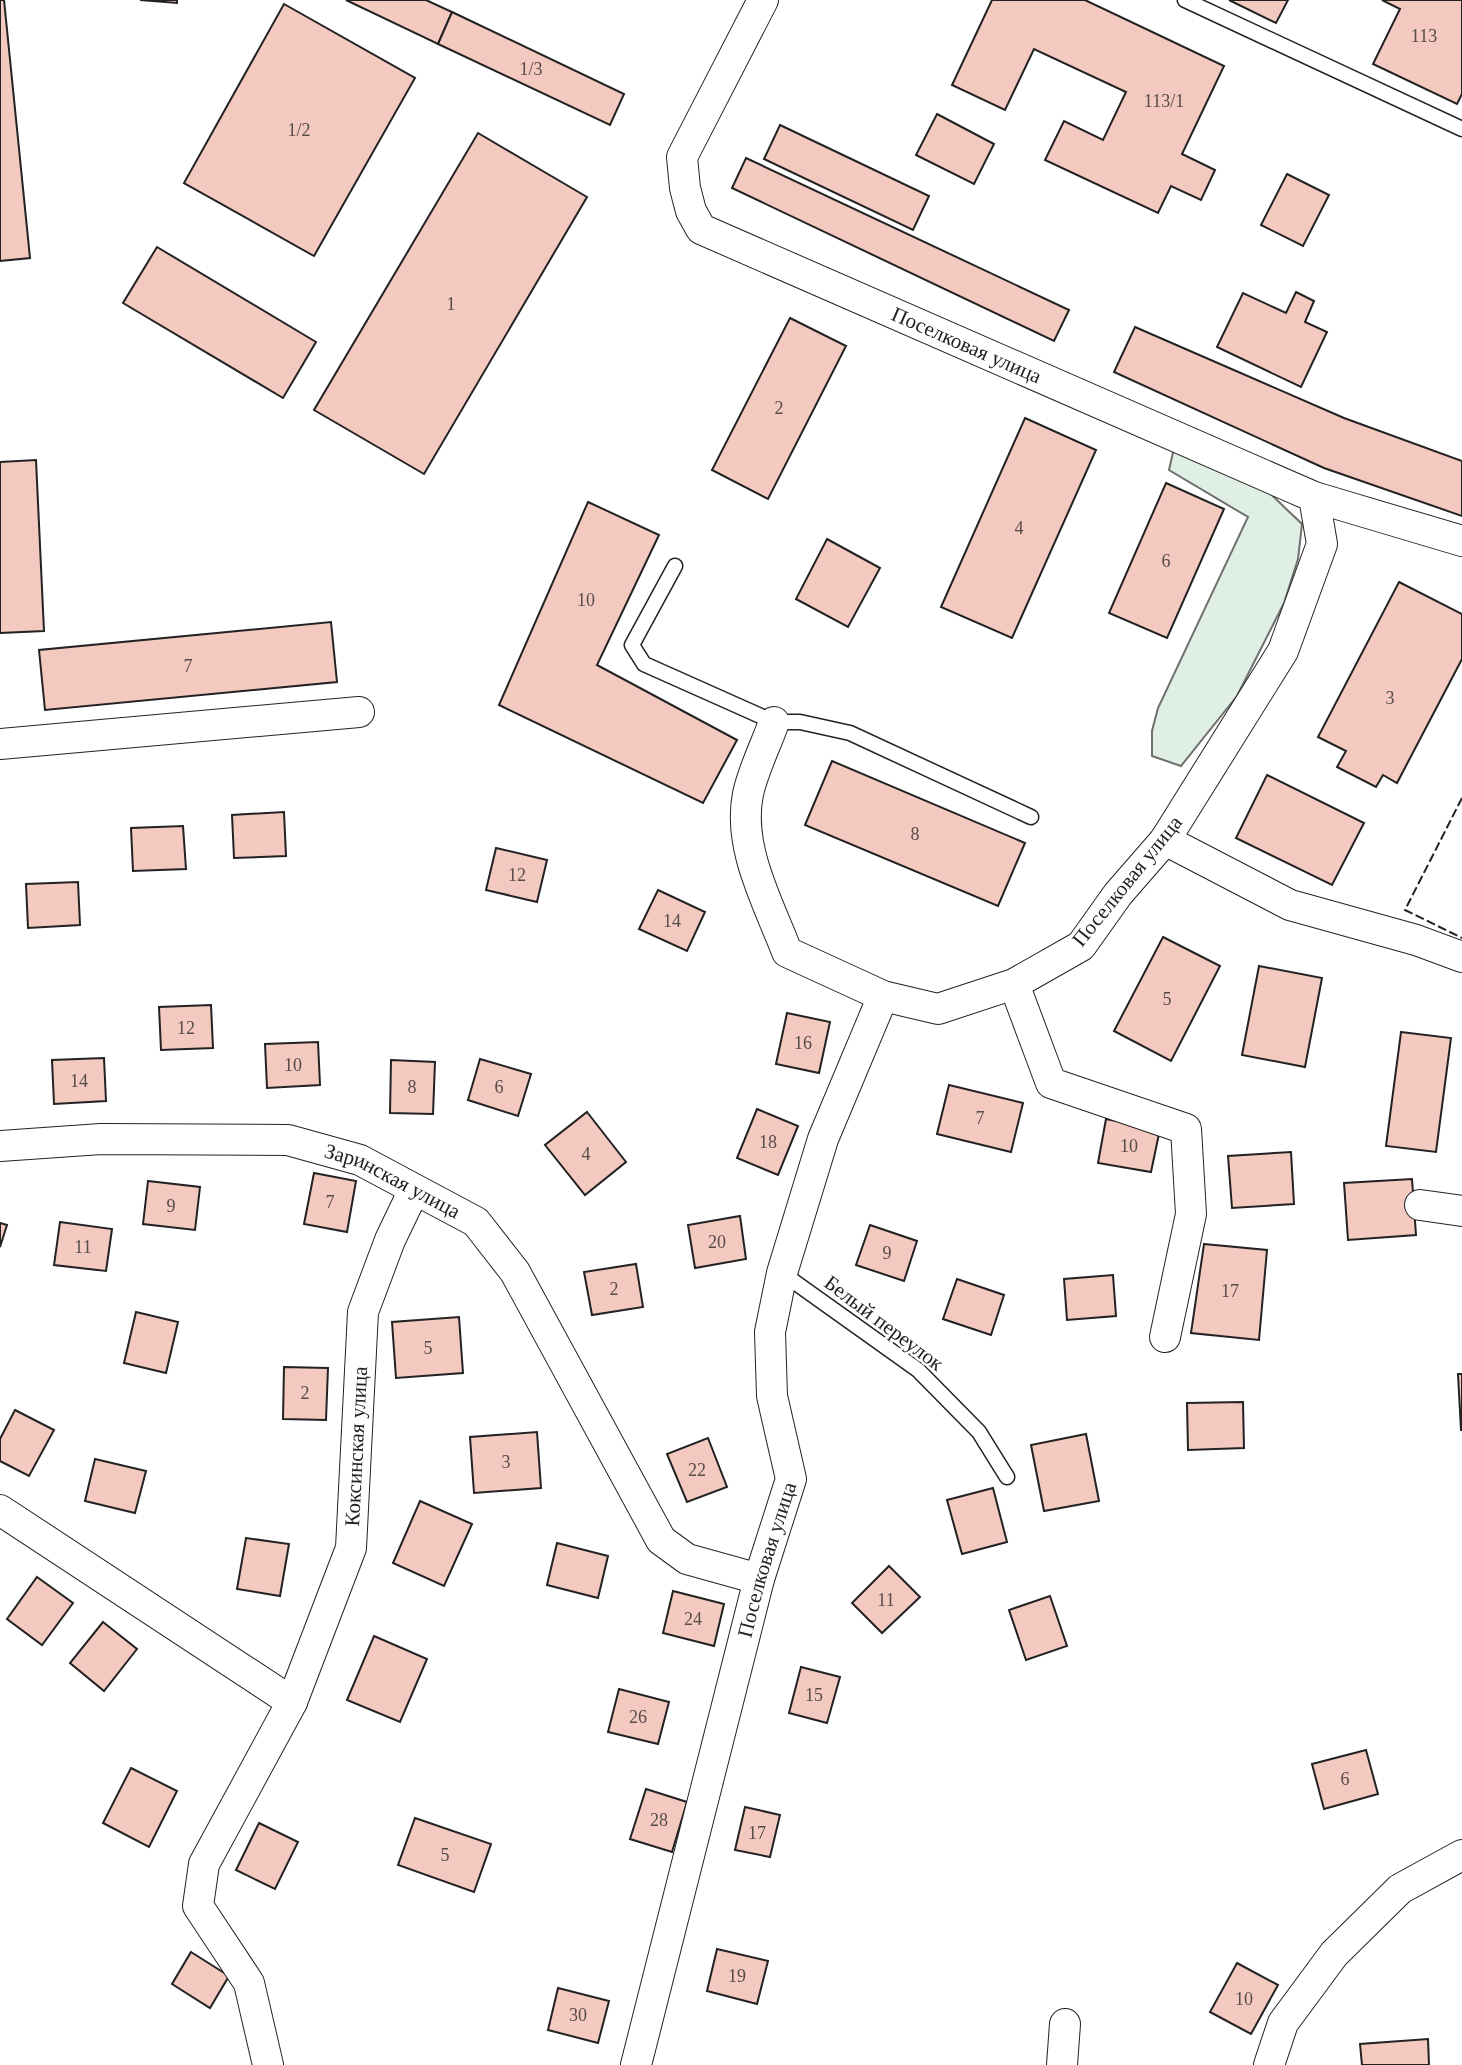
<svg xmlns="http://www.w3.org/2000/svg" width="1462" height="2065" font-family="'Times New Roman',serif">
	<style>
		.green { fill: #e0efe3; stroke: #6f6f6f; stroke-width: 2 }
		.building { fill: #f3c9c0; stroke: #222; stroke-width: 2 }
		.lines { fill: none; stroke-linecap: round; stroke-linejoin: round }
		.lane-casing { stroke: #222; stroke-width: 17 }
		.street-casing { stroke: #222; stroke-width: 32 }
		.lane { stroke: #fff; stroke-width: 14 }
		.street { stroke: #fff; stroke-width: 30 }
		.fence { stroke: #222; stroke-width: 2; stroke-dasharray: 9 3.5; stroke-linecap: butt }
		.labels { text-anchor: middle; stroke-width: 5; stroke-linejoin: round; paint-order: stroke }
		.number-label { font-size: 18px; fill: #564c4a }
		.street-label { font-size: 21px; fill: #222; stroke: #fff }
	</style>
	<rect width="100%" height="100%" fill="#fff"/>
	<path class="green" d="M 1174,448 L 1257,481 L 1302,524 L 1298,559 L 1284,603 L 1237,696 L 1181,766 L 1152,756 L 1152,731 L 1158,708 L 1248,517 L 1169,470 Z"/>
	<g class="building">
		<path d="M 0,0 L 4,0 L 30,258 L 0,261 Z"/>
		<path d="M 140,0 L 177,0 L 177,3 Z"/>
		<path d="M 346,0 L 426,0 L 452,12 L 438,44 Z"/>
		<path d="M 992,0 L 1085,0 L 1224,66 L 1182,154 L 1215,170 L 1201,200 L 1171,186 L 1158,213 L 1045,160 L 1064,121 L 1103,140 L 1126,92 L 1034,49 L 1005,110 L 952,85 Z"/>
		<path d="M 1229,0 L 1288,0 L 1276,23 Z"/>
		<path d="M 1382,0 L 1462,0 L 1462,94 L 1457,104 L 1373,64 L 1400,9 Z"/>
		<path d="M 284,4 L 415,78 L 314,256 L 184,183 Z"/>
		<path d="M 452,12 L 624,94 L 610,125 L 438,44 Z"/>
		<path d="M 937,114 L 994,144 L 974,184 L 916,155 Z"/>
		<path d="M 780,125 L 929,196 L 913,230 L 764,159 Z"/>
		<path d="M 478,133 L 587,197 L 424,474 L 314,410 Z"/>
		<path d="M 746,158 L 1069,310 L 1054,341 L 732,188 Z"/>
		<path d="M 1287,174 L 1329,195 L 1303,246 L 1261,225 Z"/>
		<path d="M 157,247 L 316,342 L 283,398 L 123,303 Z"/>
		<path d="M 1296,292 L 1314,301 L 1305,322 L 1327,332 L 1301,387 L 1217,347 L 1243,293 L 1286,313 Z"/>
		<path d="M 790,318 L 846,346 L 768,499 L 712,470 Z"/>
		<path d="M 1135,327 L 1344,418 L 1462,461 L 1462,516 L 1324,468 L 1114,372 Z"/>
		<path d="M 1025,418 L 1096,450 L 1012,638 L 941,607 Z"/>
		<path d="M 36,460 L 44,631 L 0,633 L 0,462 Z"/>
		<path d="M 1166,483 L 1224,509 L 1167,638 L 1109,613 Z"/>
		<path d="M 588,502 L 659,535 L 597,665 L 737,740 L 703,803 L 499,705 Z"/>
		<path d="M 827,539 L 880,568 L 848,627 L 796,599 Z"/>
		<path d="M 1399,582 L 1462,614 L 1462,659 L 1397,783 L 1383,775 L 1376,787 L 1337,767 L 1346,751 L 1318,737 Z"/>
		<path d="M 331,622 L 337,682 L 45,710 L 39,650 Z"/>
		<path d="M 832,761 L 1025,843 L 998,906 L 805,825 Z"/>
		<path d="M 1267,775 L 1364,823 L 1332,885 L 1236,838 Z"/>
		<path d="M 284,812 L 286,856 L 234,858 L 232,815 Z"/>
		<path d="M 183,826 L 186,869 L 133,871 L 131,828 Z"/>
		<path d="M 496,848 L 547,860 L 537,902 L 486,890 Z"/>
		<path d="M 78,882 L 80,925 L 28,928 L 26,884 Z"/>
		<path d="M 658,890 L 705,912 L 687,951 L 639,929 Z"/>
		<path d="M 1163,937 L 1220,966 L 1171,1061 L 1114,1031 Z"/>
		<path d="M 1259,966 L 1322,978 L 1305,1067 L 1242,1055 Z"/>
		<path d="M 211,1005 L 213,1048 L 161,1050 L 159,1007 Z"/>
		<path d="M 787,1013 L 830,1022 L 819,1073 L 776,1064 Z"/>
		<path d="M 1401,1032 L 1451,1038 L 1436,1152 L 1386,1146 Z"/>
		<path d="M 318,1042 L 320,1085 L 267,1088 L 265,1044 Z"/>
		<path d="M 104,1058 L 106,1101 L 54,1104 L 52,1060 Z"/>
		<path d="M 480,1059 L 531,1074 L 518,1116 L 468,1100 Z"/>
		<path d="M 391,1060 L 435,1062 L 433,1114 L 390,1113 Z"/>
		<path d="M 949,1085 L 1023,1103 L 1011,1152 L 937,1134 Z"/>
		<path d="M 757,1109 L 798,1126 L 778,1175 L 737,1158 Z"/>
		<path d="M 587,1112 L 626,1162 L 585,1195 L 545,1145 Z"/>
		<path d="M 1106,1119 L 1160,1129 L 1151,1172 L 1098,1163 Z"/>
		<path d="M 1291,1152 L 1294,1204 L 1232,1208 L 1228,1156 Z"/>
		<path d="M 314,1173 L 356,1181 L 347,1232 L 304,1224 Z"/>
		<path d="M 1412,1179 L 1416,1235 L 1348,1240 L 1344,1183 Z"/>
		<path d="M 148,1181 L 200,1187 L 195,1230 L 143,1224 Z"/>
		<path d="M 740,1216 L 746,1259 L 695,1268 L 688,1225 Z"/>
		<path d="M 60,1222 L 112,1229 L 106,1271 L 54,1265 Z"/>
		<path d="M 0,1223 L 7,1225 L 0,1247 Z"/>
		<path d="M 870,1225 L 917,1241 L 904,1281 L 856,1265 Z"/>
		<path d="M 1204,1244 L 1267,1250 L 1259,1340 L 1191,1333 Z"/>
		<path d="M 636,1264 L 643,1307 L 592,1315 L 584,1272 Z"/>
		<path d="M 1113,1275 L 1116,1316 L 1067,1320 L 1064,1279 Z"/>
		<path d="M 957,1279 L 1004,1295 L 991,1335 L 943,1319 Z"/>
		<path d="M 136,1312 L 178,1322 L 166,1373 L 124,1363 Z"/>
		<path d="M 459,1317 L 463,1373 L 396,1378 L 392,1322 Z"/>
		<path d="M 284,1367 L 328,1368 L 326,1420 L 283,1419 Z"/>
		<path d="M 1458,1374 L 1462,1374 L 1462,1430 L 1461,1430 Z"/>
		<path d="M 1243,1402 L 1244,1448 L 1188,1450 L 1187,1403 Z"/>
		<path d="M 15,1410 L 54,1430 L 29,1476 L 0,1461 L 0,1439 Z"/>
		<path d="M 537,1432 L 541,1488 L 474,1493 L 470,1437 Z"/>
		<path d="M 1086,1434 L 1099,1501 L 1044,1511 L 1031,1445 Z"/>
		<path d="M 708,1438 L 727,1487 L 687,1502 L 667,1454 Z"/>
		<path d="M 95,1459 L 146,1471 L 135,1513 L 85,1501 Z"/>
		<path d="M 993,1488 L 1007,1542 L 962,1554 L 947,1500 Z"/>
		<path d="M 420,1501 L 472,1524 L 444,1586 L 393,1563 Z"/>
		<path d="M 246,1538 L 289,1544 L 280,1596 L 237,1589 Z"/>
		<path d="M 557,1543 L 608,1556 L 598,1598 L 547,1585 Z"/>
		<path d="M 889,1566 L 920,1597 L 882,1633 L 852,1603 Z"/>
		<path d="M 37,1577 L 73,1603 L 42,1645 L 7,1619 Z"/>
		<path d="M 673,1591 L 724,1604 L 714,1646 L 663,1633 Z"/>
		<path d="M 1050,1596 L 1067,1646 L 1026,1660 L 1009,1610 Z"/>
		<path d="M 103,1622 L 137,1649 L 104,1691 L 70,1663 Z"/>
		<path d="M 374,1636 L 427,1659 L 400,1722 L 347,1700 Z"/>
		<path d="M 801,1667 L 840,1677 L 827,1723 L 789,1713 Z"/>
		<path d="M 619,1689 L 669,1702 L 658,1744 L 608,1732 Z"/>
		<path d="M 1366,1750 L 1378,1794 L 1324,1809 L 1312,1764 Z"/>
		<path d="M 131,1768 L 177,1791 L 149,1847 L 103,1823 Z"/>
		<path d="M 646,1789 L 687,1802 L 672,1852 L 630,1839 Z"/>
		<path d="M 745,1807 L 780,1815 L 770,1857 L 735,1850 Z"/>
		<path d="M 415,1818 L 491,1844 L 474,1892 L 398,1865 Z"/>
		<path d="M 259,1823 L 298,1842 L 275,1889 L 236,1870 Z"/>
		<path d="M 717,1949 L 768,1961 L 757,2004 L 707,1991 Z"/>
		<path d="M 191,1952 L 229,1976 L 210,2008 L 172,1984 Z"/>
		<path d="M 1237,1963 L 1278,1985 L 1251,2034 L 1210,2012 Z"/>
		<path d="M 558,1988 L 609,2001 L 598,2043 L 548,2030 Z"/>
		<path d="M 1428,2039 L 1429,2065 L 1362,2065 L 1360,2044 Z"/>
	</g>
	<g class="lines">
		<defs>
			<g id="lane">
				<path d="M 1185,0 L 1462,129"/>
				<path d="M 675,566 L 632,645 L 644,664 L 774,722 L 800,722 L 850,733 L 1031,817"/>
				<path d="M 782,1273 L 918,1370 L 979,1432 L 1007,1477"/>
			</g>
			<g id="street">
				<path id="s1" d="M 763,0 L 682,157 L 685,188 L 691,211 L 701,229 L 1314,497 L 1322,544 L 1283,651 L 1165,840 L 1118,894 L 1081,946 L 1014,984 L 938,1009 L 883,996 L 787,952 C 769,904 737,848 748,794 C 753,770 766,745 774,722"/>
				<path d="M 1314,497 L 1462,541"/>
				<path d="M 0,744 L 359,712"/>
				<path d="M 1165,840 L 1290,905 L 1416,940 L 1462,957"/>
				<path d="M 1014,984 L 1051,1083 L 1186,1129 L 1191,1214 L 1165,1337"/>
				<path id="s2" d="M 0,1146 L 101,1139 L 288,1140 L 360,1160 L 476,1222 L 515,1272 L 661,1540 L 687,1559 L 759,1579"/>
				<path d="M 1420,1205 L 1462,1211"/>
				<path d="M 0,1510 L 292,1702"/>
				<path id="s3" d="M 268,2065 L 249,1983 L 198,1906 L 204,1864 L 292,1702 L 351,1548 L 363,1312 L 390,1240 L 414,1190"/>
				<path id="s4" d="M 636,2065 L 759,1579 L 791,1479 L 772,1396 L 770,1332 L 782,1273 L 823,1139 L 883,996"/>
				<path d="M 1062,2065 L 1065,2024"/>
				<path d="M 1269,2065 L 1283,2023 L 1334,1954 L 1400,1889 L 1462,1855"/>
			</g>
		</defs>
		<use href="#lane" class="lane-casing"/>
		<use href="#street" class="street-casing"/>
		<use href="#lane" class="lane"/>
		<use href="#street" class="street"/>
		<path class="fence" d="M 1462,798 L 1405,910 L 1462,938"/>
	</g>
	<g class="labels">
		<g class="number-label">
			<text x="1424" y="42">113</text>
			<text x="531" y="75">1/3</text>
			<text x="1164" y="107">113/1</text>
			<text x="299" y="136">1/2</text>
			<text x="451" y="310">1</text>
			<text x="779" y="414">2</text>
			<text x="1019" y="534">4</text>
			<text x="1166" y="567">6</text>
			<text x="586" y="606">10</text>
			<text x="188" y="672">7</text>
			<text x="1390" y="704">3</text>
			<text x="915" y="840">8</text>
			<text x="517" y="881">12</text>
			<text x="672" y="927">14</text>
			<text x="1167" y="1005">5</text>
			<text x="186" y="1034">12</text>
			<text x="803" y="1049">16</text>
			<text x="293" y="1071">10</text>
			<text x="79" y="1087">14</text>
			<text x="412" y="1093">8</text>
			<text x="499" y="1093">6</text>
			<text x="980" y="1124">7</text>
			<text x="768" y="1148">18</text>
			<text x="1129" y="1152">10</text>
			<text x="586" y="1160">4</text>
			<text x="330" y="1208">7</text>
			<text x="171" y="1212">9</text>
			<text x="717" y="1248">20</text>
			<text x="83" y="1253">11</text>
			<text x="887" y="1259">9</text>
			<text x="614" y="1295">2</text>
			<text x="1230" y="1297">17</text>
			<text x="428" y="1354">5</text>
			<text x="305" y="1399">2</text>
			<text x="506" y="1468">3</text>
			<text x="697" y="1476">22</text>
			<text x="886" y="1606">11</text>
			<text x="693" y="1625">24</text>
			<text x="814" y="1701">15</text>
			<text x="638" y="1723">26</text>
			<text x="1345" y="1785">6</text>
			<text x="659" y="1826">28</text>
			<text x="757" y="1839">17</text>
			<text x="445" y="1861">5</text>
			<text x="737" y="1982">19</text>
			<text x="1244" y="2005">10</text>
			<text x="578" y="2021">30</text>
		</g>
		<g class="street-label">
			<text dy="7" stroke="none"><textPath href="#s1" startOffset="542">Поселковая улица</textPath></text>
			<text transform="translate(1127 881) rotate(-51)" y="7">Поселковая улица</text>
			<text dy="7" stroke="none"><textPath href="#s2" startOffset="401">Заринская улица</textPath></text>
			<text transform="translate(884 1323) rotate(37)" y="7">Белый переулок</text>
			<text dy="7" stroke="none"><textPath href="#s3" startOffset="670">Коксинская улица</textPath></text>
			<text dy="7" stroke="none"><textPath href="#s4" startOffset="522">Поселковая улица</textPath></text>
		</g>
	</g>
</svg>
